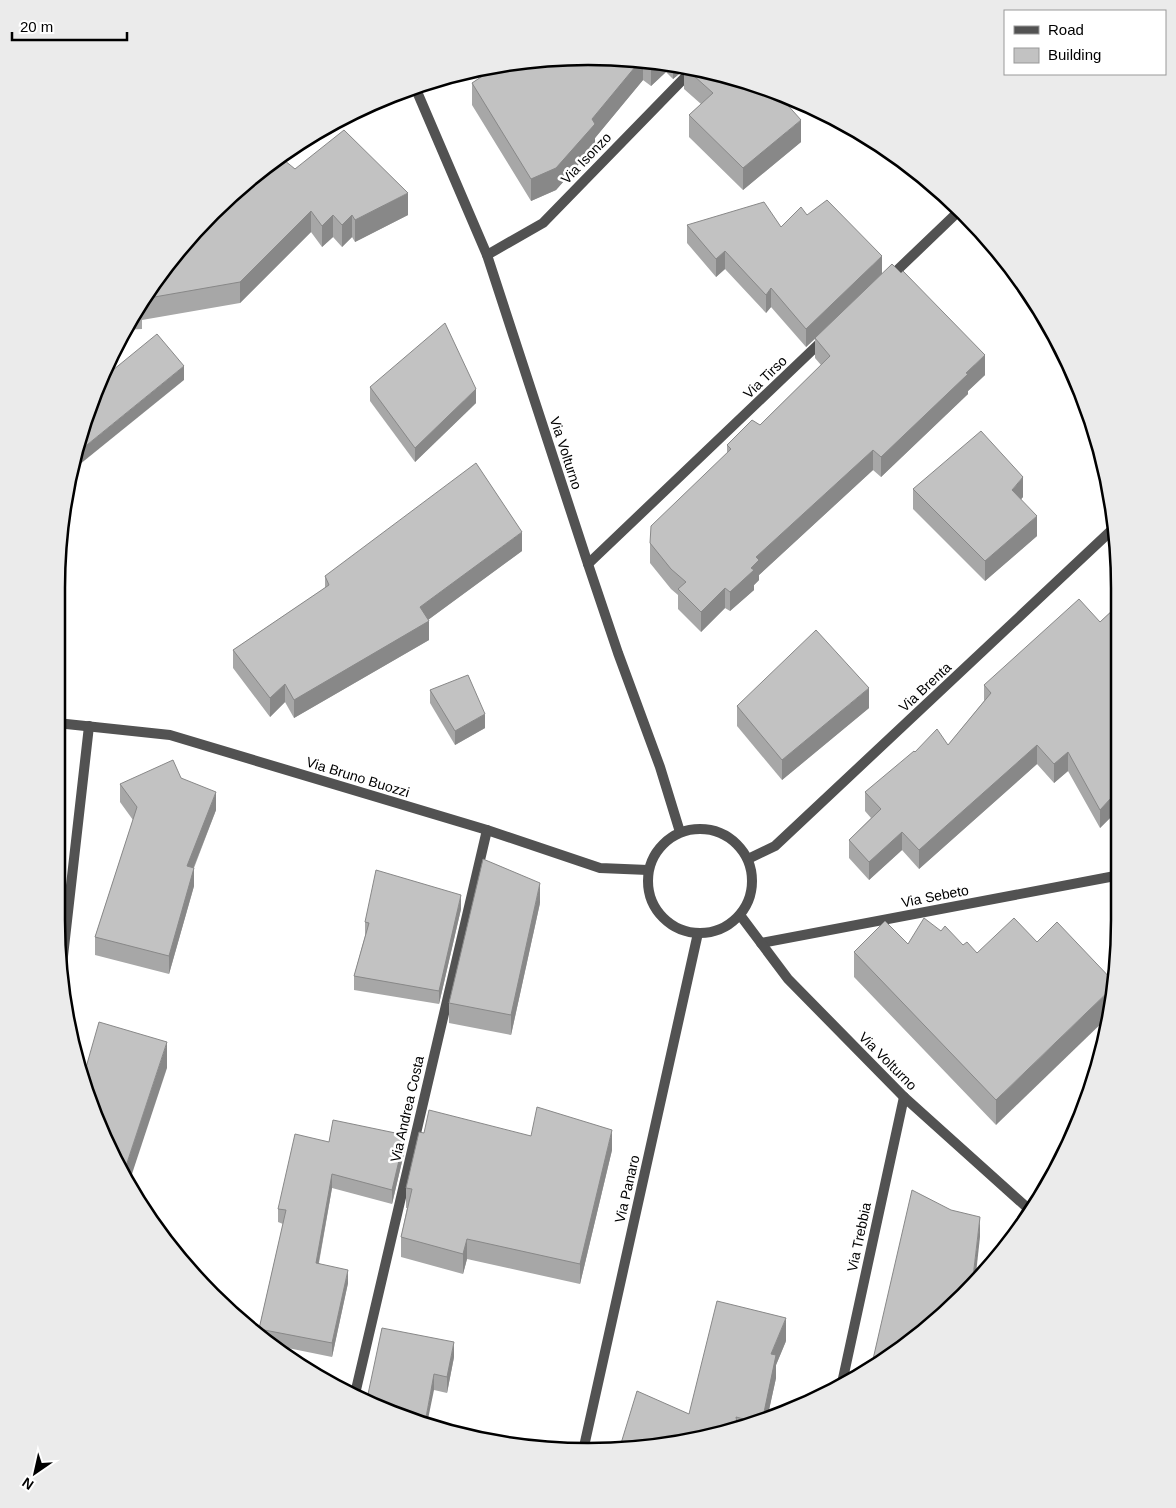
<svg xmlns="http://www.w3.org/2000/svg" width="1176" height="1508" font-family="Helvetica,sans-serif">
	<style>
		.lines { fill: none; stroke-linecap: round; stroke-linejoin: round }
		.minor { stroke: #525252; stroke-width: 10 }
		.tertiary { stroke: #525252; stroke-width: 10 }
		.wall { fill: #a7a7a7 }
		.shaded-wall { fill: #888 }
		.building { fill: #c2c2c2; stroke: #888 }
		.labels { text-anchor: middle; stroke-width: 5; stroke-linejoin: round; paint-order: stroke }
		.street-label { font-size: 14px; fill: #000; stroke: #fff }
		.rim { fill: none; stroke: #000; stroke-width: 2.5 }
	</style>
	<rect width="100%" height="100%" fill="#fff"/>
	<g class="lines">
		<g class="minor">
			<path d="M 487,255 L 543,223 L 695,67"/>
			<path d="M 889,278 L 961,209"/>
			<path d="M 588,564 L 824,339"/>
			<path d="M 748,859 L 775,846 L 1115,527"/>
			<path d="M 761,943 L 1115,876"/>
			<path d="M 62,965 L 89,726"/>
			<path d="M 842,1383 L 904,1097"/>
			<path d="M 355,1394 L 487,830"/>
			<path d="M 583,1451 L 698,933"/>
		</g>
		<g class="tertiary">
			<path d="M 415,87 L 487,255 L 588,564 L 618,653 L 660,767 L 680,832"/>
			<path d="M 57,723 L 170,735 L 487,830 L 600,868 L 648,870"/>
			<circle cx="700" cy="881" r="52"/>
			<path d="M 740,915 L 788,979 L 904,1097 L 1032,1212"/>
		</g>
	</g>
	<g class="wall">
		<path d="M 588,56 L 692,67 L 801,142 L 743,190 L 689,137 L 689,115 L 701,104 L 684,89 L 684,70 L 673,79 L 666,72 L 651,86 L 643,80 L 595,138 L 595,146 L 556,190 L 531,201 L 472,105 L 472,83 L 483,76 L 476,69 L 485,66 Z"/>
		<path d="M 295,169 L 408,215 L 355,242 L 352,237 L 342,247 L 333,237 L 322,247 L 311,232 L 240,303 L 142,320 L 142,329 L 124,330 L 127,322 L 166,264 Z"/>
		<path d="M 807,215 L 882,273 L 985,375 L 968,391 L 968,394 L 881,477 L 873,470 L 759,575 L 759,580 L 754,585 L 754,590 L 730,611 L 725,608 L 701,632 L 678,609 L 678,595 L 671,589 L 650,563 L 650,543 L 727,453 L 727,445 L 760,425 L 821,365 L 815,358 L 815,339 L 806,347 L 771,307 L 766,313 L 725,269 L 716,277 L 687,243 L 687,225 L 781,227 Z"/>
		<path d="M 1016,275 L 1030,293 L 1042,316 L 1016,289 Z"/>
		<path d="M 370,387 L 476,403 L 415,462 L 370,401 Z"/>
		<path d="M 913,489 L 1023,497 L 1021,499 L 1037,536 L 985,581 L 913,509 Z"/>
		<path d="M 522,551 L 428,620 L 429,640 L 294,718 L 285,702 L 270,717 L 233,668 L 233,650 L 325,588 L 325,576 Z"/>
		<path d="M 1115,608 L 1115,821 L 1111,817 L 1100,828 L 1068,771 L 1054,783 L 1037,764 L 919,869 L 902,850 L 869,880 L 849,858 L 849,840 L 871,818 L 865,811 L 865,792 L 915,752 L 948,745 L 984,701 L 984,685 L 1100,622 Z"/>
		<path d="M 430,690 L 485,728 L 455,745 L 430,703 Z"/>
		<path d="M 737,706 L 869,708 L 782,780 L 737,726 Z"/>
		<path d="M 181,778 L 216,810 L 194,868 L 194,886 L 169,974 L 95,955 L 95,937 L 133,820 L 120,802 L 120,784 Z"/>
		<path d="M 540,903 L 511,1035 L 449,1023 L 449,1003 Z"/>
		<path d="M 461,909 L 439,1004 L 354,990 L 354,976 L 365,936 L 365,922 Z"/>
		<path d="M 941,931 L 963,945 L 977,953 L 1037,942 L 996,1125 L 854,977 L 854,952 L 908,944 Z"/>
		<path d="M 424,1133 L 531,1136 L 612,1150 L 580,1284 L 467,1259 L 463,1274 L 401,1257 L 401,1237 L 407,1208 L 406,1208 L 406,1188 Z"/>
		<path d="M 329,1142 L 405,1149 L 392,1204 L 332,1188 L 319,1263 L 348,1283 L 332,1357 L 278,1346 L 259,1332 L 259,1329 L 283,1224 L 278,1222 L 278,1209 Z"/>
		<path d="M 786,1341 L 776,1365 L 776,1378 L 767,1419 L 759,1424 L 658,1447 L 689,1414 Z"/>
		<path d="M 454,1357 L 447,1393 L 434,1390 L 367,1399 Z"/>
	</g>
	<g class="shaded-wall">
		<path d="M 640,61 L 643,62 L 643,80 L 595,138 L 595,146 L 556,190 L 531,201 L 531,179 L 592,119 Z"/>
		<path d="M 653,63 L 666,64 L 666,72 L 651,86 L 651,64 Z"/>
		<path d="M 673,65 L 687,66 L 684,67 L 684,70 L 673,79 Z"/>
		<path d="M 801,120 L 801,142 L 743,190 L 743,168 Z"/>
		<path d="M 408,193 L 408,215 L 355,242 L 355,220 Z"/>
		<path d="M 311,211 L 311,232 L 240,303 L 240,282 Z"/>
		<path d="M 333,215 L 333,237 L 322,247 L 322,226 Z"/>
		<path d="M 352,215 L 352,237 L 342,247 L 342,225 Z"/>
		<path d="M 725,251 L 725,269 L 716,277 L 716,259 Z"/>
		<path d="M 882,256 L 882,274 L 806,347 L 806,329 Z"/>
		<path d="M 771,288 L 771,307 L 766,313 L 766,295 Z"/>
		<path d="M 985,355 L 985,375 L 968,391 L 968,394 L 881,477 L 881,457 L 966,373 Z"/>
		<path d="M 184,366 L 184,380 L 74,469 L 77,453 Z"/>
		<path d="M 476,389 L 476,403 L 415,462 L 415,448 Z"/>
		<path d="M 873,450 L 873,470 L 759,575 L 759,580 L 754,585 L 754,590 L 730,611 L 730,592 L 751,568 L 756,557 Z"/>
		<path d="M 1023,477 L 1023,497 L 1012,510 L 1012,490 Z"/>
		<path d="M 1037,516 L 1037,536 L 985,581 L 985,561 Z"/>
		<path d="M 522,532 L 522,551 L 421,625 L 429,621 L 429,640 L 294,718 L 294,700 L 420,607 Z"/>
		<path d="M 725,588 L 725,608 L 701,632 L 701,612 Z"/>
		<path d="M 285,684 L 285,702 L 270,717 L 270,698 Z"/>
		<path d="M 869,688 L 869,708 L 782,780 L 782,760 Z"/>
		<path d="M 485,714 L 485,728 L 455,745 L 455,731 Z"/>
		<path d="M 1037,745 L 1037,764 L 919,869 L 919,850 Z"/>
		<path d="M 1068,752 L 1068,771 L 1054,783 L 1054,764 Z"/>
		<path d="M 216,792 L 216,810 L 187,884 L 187,866 Z"/>
		<path d="M 1111,798 L 1111,817 L 1100,828 L 1100,810 Z"/>
		<path d="M 902,832 L 902,850 L 869,880 L 869,862 Z"/>
		<path d="M 194,868 L 194,886 L 169,974 L 169,956 Z"/>
		<path d="M 540,883 L 540,903 L 511,1035 L 511,1015 Z"/>
		<path d="M 461,895 L 461,909 L 439,1004 L 439,991 Z"/>
		<path d="M 1115,985 L 1115,990 L 1109,1016 L 996,1125 L 996,1100 Z"/>
		<path d="M 167,1042 L 167,1068 L 128,1186 L 123,1175 Z"/>
		<path d="M 612,1130 L 612,1150 L 580,1284 L 580,1264 Z"/>
		<path d="M 405,1135 L 405,1149 L 392,1204 L 392,1190 Z"/>
		<path d="M 332,1174 L 332,1188 L 316,1277 L 316,1263 Z"/>
		<path d="M 980,1217 L 980,1237 L 975,1283 L 972,1286 Z"/>
		<path d="M 467,1239 L 467,1259 L 463,1274 L 463,1254 Z"/>
		<path d="M 348,1270 L 348,1283 L 332,1357 L 332,1343 Z"/>
		<path d="M 786,1318 L 786,1341 L 776,1365 L 776,1378 L 767,1419 L 762,1422 L 771,1354 Z"/>
		<path d="M 454,1342 L 454,1357 L 447,1393 L 447,1377 Z"/>
		<path d="M 434,1374 L 434,1390 L 427,1424 L 425,1423 Z"/>
	</g>
	<g class="building">
		<path d="M 588,56 L 640,61 L 592,119 L 595,124 L 556,168 L 531,179 L 472,83 L 496,67 L 495,65 Z"/>
		<path d="M 684,66 L 692,67 L 776,92 L 801,120 L 743,168 L 689,115 L 713,93 L 684,67 Z"/>
		<path d="M 344,130 L 408,193 L 355,220 L 352,215 L 342,225 L 333,215 L 322,226 L 311,211 L 240,282 L 143,299 L 166,264 L 237,188 L 279,156 L 295,169 Z"/>
		<path d="M 827,200 L 882,256 L 806,329 L 771,288 L 766,295 L 725,251 L 716,259 L 687,225 L 764,202 L 781,227 L 801,207 L 807,215 Z"/>
		<path d="M 892,264 L 901,273 L 903,271 L 985,355 L 966,373 L 968,374 L 881,457 L 873,450 L 756,557 L 759,560 L 751,568 L 754,570 L 730,592 L 725,588 L 701,612 L 678,589 L 686,582 L 671,569 L 650,543 L 651,526 L 731,449 L 727,445 L 752,420 L 760,425 L 830,356 L 815,338 Z"/>
		<path d="M 140,304 L 142,307 L 137,308 Z"/>
		<path d="M 445,323 L 476,389 L 415,448 L 370,387 Z"/>
		<path d="M 157,334 L 184,366 L 77,453 L 84,417 L 102,379 Z"/>
		<path d="M 981,431 L 1023,477 L 1012,490 L 1037,516 L 985,561 L 913,489 Z"/>
		<path d="M 476,463 L 522,532 L 420,607 L 429,621 L 294,700 L 285,684 L 270,698 L 233,650 L 329,585 L 325,576 Z"/>
		<path d="M 1079,599 L 1100,622 L 1115,608 L 1115,803 L 1111,798 L 1100,810 L 1068,752 L 1054,764 L 1037,745 L 919,850 L 902,832 L 869,862 L 849,840 L 881,809 L 865,792 L 914,751 L 915,752 L 937,729 L 948,745 L 991,693 L 984,685 Z"/>
		<path d="M 816,630 L 869,688 L 782,760 L 737,706 Z"/>
		<path d="M 468,675 L 485,714 L 455,731 L 430,690 Z"/>
		<path d="M 173,760 L 181,778 L 216,792 L 187,866 L 194,868 L 169,956 L 95,937 L 137,807 L 120,784 Z"/>
		<path d="M 483,859 L 540,883 L 511,1015 L 449,1003 Z"/>
		<path d="M 376,870 L 461,895 L 439,991 L 354,976 L 369,923 L 365,922 Z"/>
		<path d="M 924,918 L 941,931 L 945,926 L 963,945 L 967,942 L 977,953 L 1014,918 L 1037,942 L 1057,922 L 1115,983 L 1115,985 L 996,1100 L 854,952 L 885,921 L 908,944 Z"/>
		<path d="M 99,1022 L 167,1042 L 123,1175 L 83,1078 Z"/>
		<path d="M 537,1107 L 612,1130 L 580,1264 L 467,1239 L 463,1254 L 401,1237 L 412,1189 L 406,1188 L 419,1132 L 424,1133 L 429,1110 L 531,1136 Z"/>
		<path d="M 333,1120 L 405,1135 L 392,1190 L 332,1174 L 316,1263 L 348,1270 L 332,1343 L 259,1329 L 286,1210 L 278,1209 L 295,1134 L 329,1142 Z"/>
		<path d="M 912,1190 L 951,1210 L 980,1217 L 972,1286 L 964,1296 L 883,1362 L 871,1368 Z"/>
		<path d="M 717,1301 L 786,1318 L 771,1354 L 776,1355 L 762,1422 L 759,1423 L 736,1417 L 738,1429 L 658,1447 L 619,1450 L 637,1391 L 689,1414 Z"/>
		<path d="M 382,1328 L 454,1342 L 447,1377 L 434,1374 L 425,1423 L 367,1399 Z"/>
	</g>
	<g class="labels">
		<g class="street-label">
			<text transform="translate(586 158) rotate(-46)" y="5">Via Isonzo</text>
			<text transform="translate(765 377) rotate(-44)" y="5">Via Tirso</text>
			<text transform="translate(566 453) rotate(72)" y="5">Via Volturno</text>
			<text transform="translate(925 687) rotate(-43)" y="5">Via Brenta</text>
			<text transform="translate(358 777) rotate(17)" y="5">Via Bruno Buozzi</text>
			<text transform="translate(935 896) rotate(-11)" y="5">Via Sebeto</text>
			<text transform="translate(888 1061) rotate(45)" y="5">Via Volturno</text>
			<text transform="translate(407 1109) rotate(-77)" y="5">Via Andrea Costa</text>
			<text transform="translate(627 1189) rotate(-77)" y="5">Via Panaro</text>
			<text transform="translate(859 1237) rotate(-78)" y="5">Via Trebbia</text>
		</g>
	</g>
	<path d="M0 0H1176V1508H0ZM588 65H588A523 523 0 0 1 1111 588V920A523 523 0 0 1 588 1443H588A523 523 0 0 1 65 920V588A523 523 0 0 1 588 65Z" fill="#ebebeb" fill-rule="evenodd"/>
	<path class="rim" d="M588 65H588A523 523 0 0 1 1111 588V920A523 523 0 0 1 588 1443H588A523 523 0 0 1 65 920V588A523 523 0 0 1 588 65Z"/>
	<rect x="1004" y="10" width="162" height="65" fill="#ffffff" stroke="#999999"/>
	<rect x="1014" y="26" width="25" height="8" fill="#525252" stroke="#999999"/>
	<text x="1048" y="35" font-size="15" fill="#000000">Road</text>
	<rect x="1014" y="48" width="25" height="15" fill="#c2c2c2" stroke="#999999"/>
	<text x="1048" y="60" font-size="15" fill="#000000">Building</text>
	<g transform="translate(35 1473) rotate(214)" stroke="#ffffff" stroke-width="4" paint-order="stroke">
	<path d="M0-4L9 19L0 12L-9 19Z" fill="#000000"/>
	<text y="-8" font-size="14" font-weight="bold" text-anchor="middle" fill="#000000">N</text>
	</g>
	<path d="M12 32v8h115v-8" fill="none" stroke="#000000" stroke-width="2.5"/>
	<text x="20" y="32" font-size="15" fill="#000000" stroke="#ffffff" stroke-width="4" paint-order="stroke">20 m</text>
</svg>
